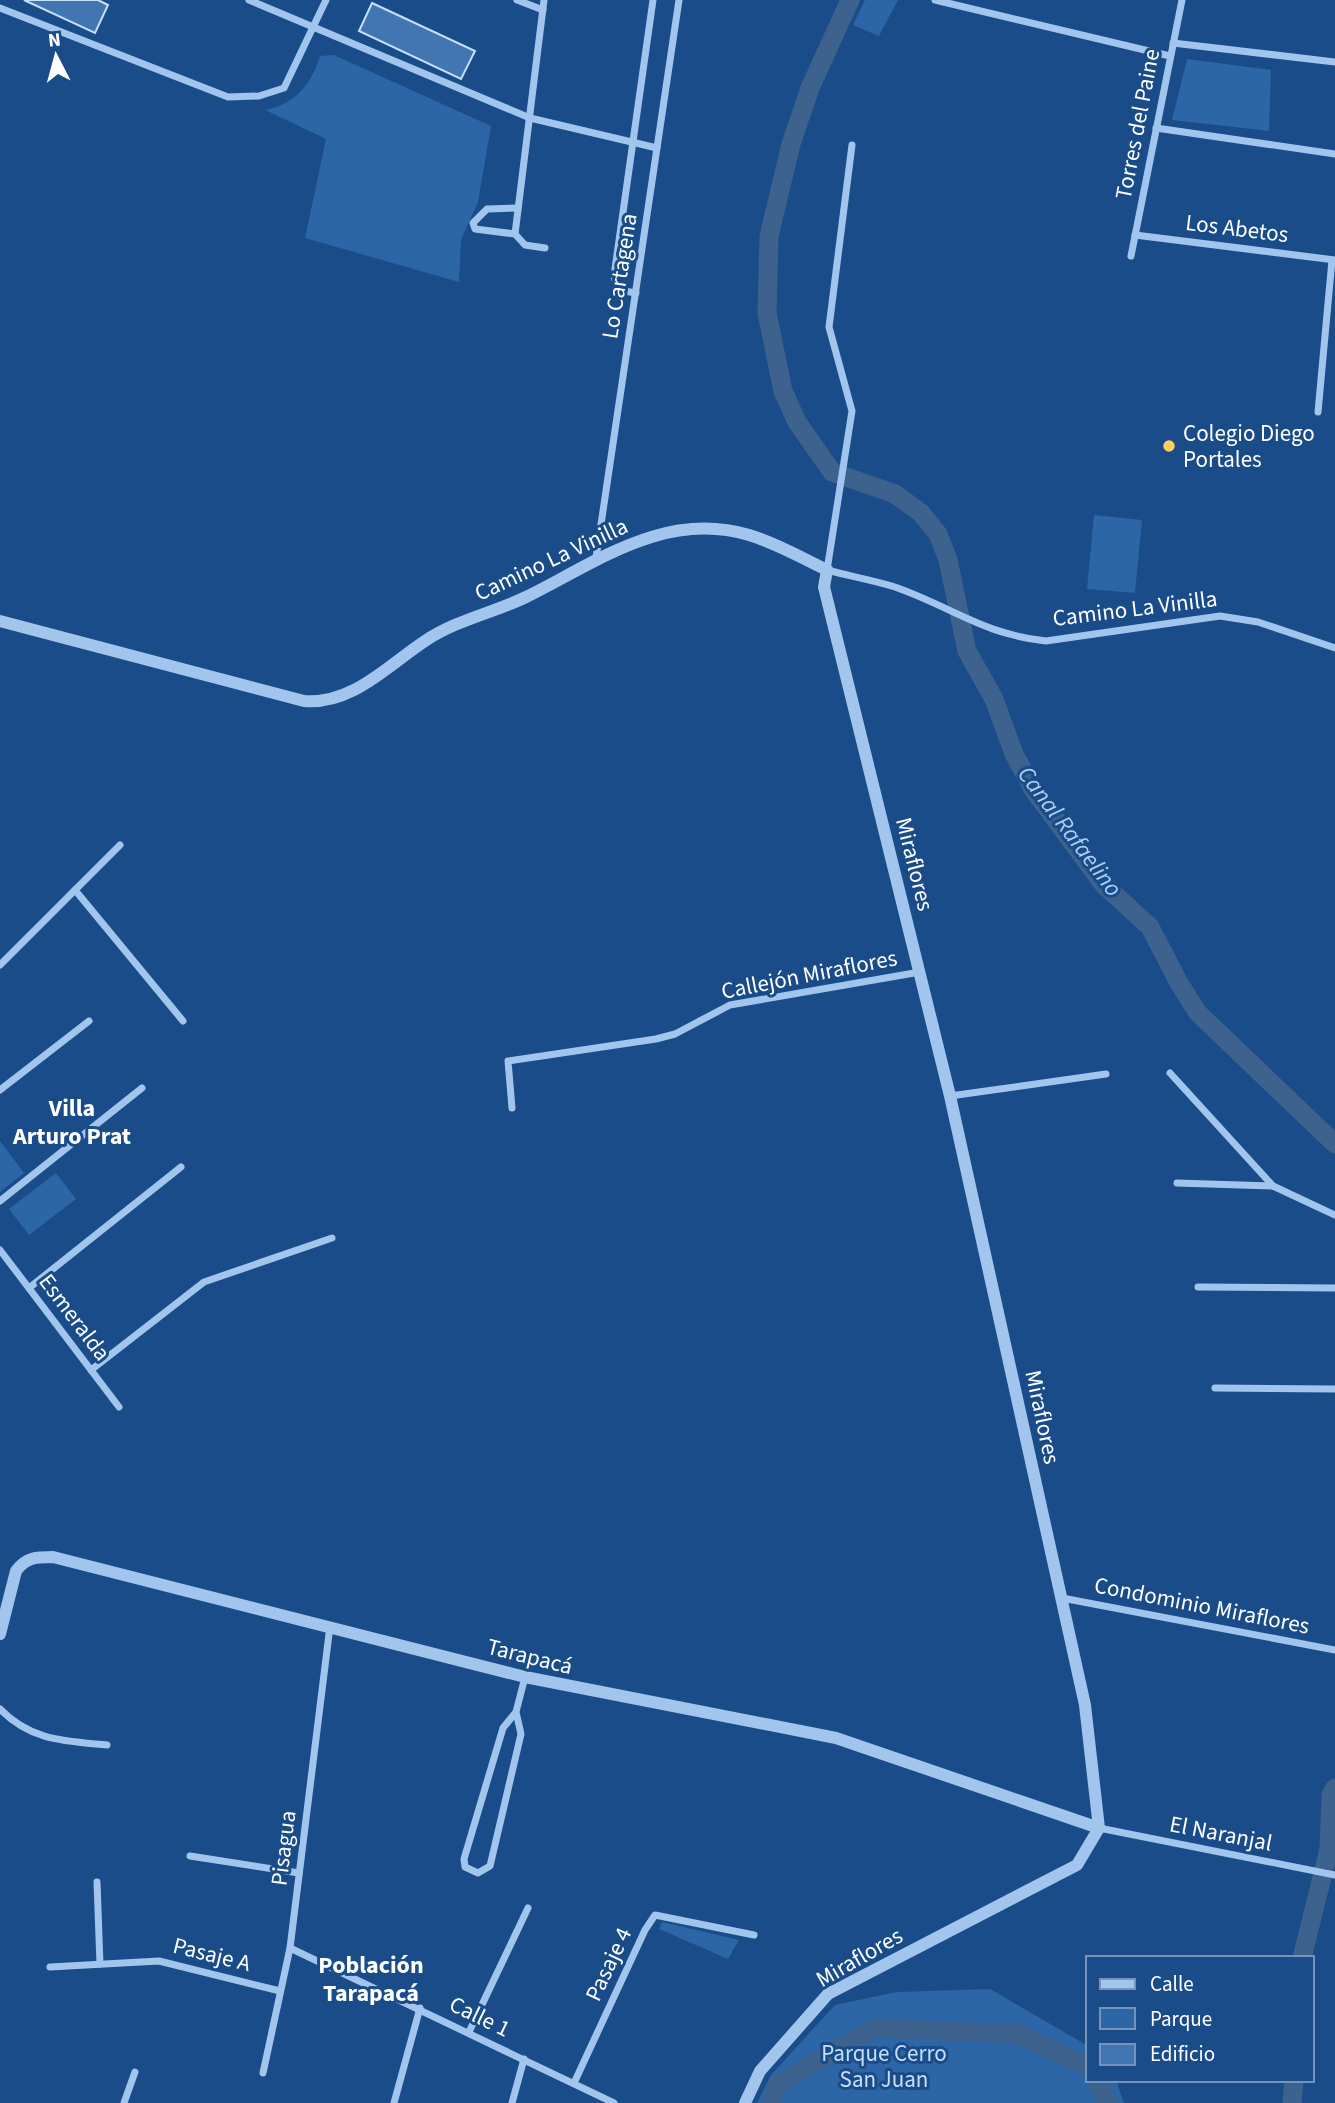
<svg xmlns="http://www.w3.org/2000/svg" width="1335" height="2103" font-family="'Source Sans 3',sans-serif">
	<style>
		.green { fill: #2c66a7 }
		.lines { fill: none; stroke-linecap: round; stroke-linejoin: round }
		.canal { stroke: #3d628e; stroke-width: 19 }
		.building { fill: #4276b2; stroke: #c7dff9; stroke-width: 2 }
		.minor { stroke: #a2c5ed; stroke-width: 7 }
		.tertiary { stroke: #a2c5ed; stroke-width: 12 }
		.poi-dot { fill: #ffce5e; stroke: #194c88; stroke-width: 2.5 }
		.labels { text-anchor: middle; stroke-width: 6; stroke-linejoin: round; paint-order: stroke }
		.street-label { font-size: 23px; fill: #fff; stroke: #194c88 }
		.poi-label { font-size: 23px; fill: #fff; stroke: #194c88; text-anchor: start }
		.park-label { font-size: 23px; fill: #c7dff9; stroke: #194c88 }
		.water-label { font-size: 24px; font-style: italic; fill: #adcff4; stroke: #194c88 }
		.neighbourhood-label { font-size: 24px; font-weight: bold; fill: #fff; stroke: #194c88 }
	</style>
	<rect width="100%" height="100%" fill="#194c88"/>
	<g class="green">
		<path d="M 865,0 L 898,0 L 879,36 L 853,25 Z"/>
		<path d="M 334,55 L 491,126 L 478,202 L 461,240 L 459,282 L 305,238 L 326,139 L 265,110 C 295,104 311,85 320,56 Z"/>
		<path d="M 1187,59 L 1271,70 L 1269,131 L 1172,120 Z"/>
		<path d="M 1094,515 L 1142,520 L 1135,593 L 1087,589 Z"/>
		<path d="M 0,1141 L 24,1173 L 0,1192 Z"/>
		<path d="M 56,1173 L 76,1199 L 29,1235 L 9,1209 Z"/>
		<path d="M 662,1922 L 739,1940 L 728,1959 L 659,1929 Z"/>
		<path d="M 990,1989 L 1088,2046 L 1088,2080 L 1116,2080 L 1124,2103 L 757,2103 L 771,2075 L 835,2005 L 897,1992 Z"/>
	</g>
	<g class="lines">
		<g class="canal">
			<path d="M 850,0 L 810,88 L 791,144 L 769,236 L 767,313 L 783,391 L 797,422 L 832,472 L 895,494 L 921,513 L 938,534 L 948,560 L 967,651 L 994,699 L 1014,754 L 1033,789 L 1104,885 L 1150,927 L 1179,983 L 1198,1013 L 1335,1144"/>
			<path d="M 1302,1958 L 1329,1849 L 1331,1795 L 1335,1788"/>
			<path d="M 1096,2080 L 1108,2103"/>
			<path d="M 771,2103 L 779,2083 L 875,2028 L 1017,2034 L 1088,2066"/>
			<path d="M 1292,2103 L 1294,2080"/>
		</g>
	</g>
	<g class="building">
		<path d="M 24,0 L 98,0 L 108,5 L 95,33 Z"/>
		<path d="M 372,3 L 475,51 L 461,79 L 359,31 Z"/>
	</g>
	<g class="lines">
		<g class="minor">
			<path d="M 249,0 L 530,118 L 657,148"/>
			<path d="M 517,0 L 543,10"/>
			<path d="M 544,0 L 515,234 L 525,245 L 545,248"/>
			<path d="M 935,0 L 1170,56"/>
			<path d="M 0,8 L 228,97 L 259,96 L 284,88 L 326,0"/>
			<path d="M 1173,43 L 1335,62"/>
			<path d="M 1156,128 L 1335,154"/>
			<path d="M 852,145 L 829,327 L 852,411 L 827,570 C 849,576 873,580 895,587 C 952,607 982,634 1046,641 L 1220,616 L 1258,622 L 1335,648"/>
			<path d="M 515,234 L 475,229 L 473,223 L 487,209 L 518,208"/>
			<path d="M 1135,235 L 1335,260"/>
			<path d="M 1131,256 L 1182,0"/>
			<path d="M 636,293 L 618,290 L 614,276 L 653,0"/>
			<path d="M 1318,412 L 1332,260"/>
			<path d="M 596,558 L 679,0"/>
			<path d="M 75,890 L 183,1021"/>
			<path d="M 0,965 L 120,845"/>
			<path d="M 1170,1073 L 1273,1186"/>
			<path d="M 0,1090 L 89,1021"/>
			<path d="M 950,1096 L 1106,1074"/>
			<path d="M 512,1108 L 508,1061 L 656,1039 L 675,1034 L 730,1005 L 920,972"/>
			<path d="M 1177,1183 L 1273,1186 L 1335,1215"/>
			<path d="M 0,1201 L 142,1088"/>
			<path d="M 0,1250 L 119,1407"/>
			<path d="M 1198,1287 L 1335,1288"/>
			<path d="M 29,1288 L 181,1167"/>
			<path d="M 91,1370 L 204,1282 L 332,1238"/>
			<path d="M 1215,1388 L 1335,1389"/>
			<path d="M 1062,1598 L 1335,1650"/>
			<path d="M 0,1709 C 31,1741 65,1741 107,1745"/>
			<path d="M 516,1712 L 503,1728 L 464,1859 L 465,1867 L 478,1873 L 490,1866 L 521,1734 L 516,1712 L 525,1677"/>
			<path d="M 1099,1828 L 1335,1875"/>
			<path d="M 190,1856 L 299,1873"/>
			<path d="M 97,1882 L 100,1964"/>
			<path d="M 290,1948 L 614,2103"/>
			<path d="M 50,1967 L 159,1961 L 280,1991"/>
			<path d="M 469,2032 L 528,1908"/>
			<path d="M 263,2073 L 290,1948 L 330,1626"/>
			<path d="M 574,2083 L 645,1930 L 655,1915 L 754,1935"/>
			<path d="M 124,2103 L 135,2072"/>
			<path d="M 394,2103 L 420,2008"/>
			<path d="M 512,2103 L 524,2059"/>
		</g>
		<g class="tertiary">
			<path d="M 0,621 L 304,701 C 352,705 387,666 425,641 C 456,620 493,613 526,597 C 597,562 665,510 749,535 C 776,543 802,558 827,570 L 824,587 L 950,1096 L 1085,1705 L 1099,1828 L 1077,1865 L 828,1994 L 760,2071 L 745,2103"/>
			<path d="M 0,1634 L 16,1571 C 26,1557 37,1557 53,1557 L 525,1677 L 836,1738 L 1099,1828"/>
		</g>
	</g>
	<circle class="poi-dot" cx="1169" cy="446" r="7"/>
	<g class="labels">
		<g class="street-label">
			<text transform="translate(1137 124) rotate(-79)" y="8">Torres del Paine</text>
			<text transform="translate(1237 228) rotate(7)" y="8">Los Abetos</text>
			<text transform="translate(619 276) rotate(-81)" y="8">Lo Cartagena</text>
			<text transform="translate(551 559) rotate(-25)" y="8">Camino La Vinilla</text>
			<text transform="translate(1135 608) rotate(-7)" y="8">Camino La Vinilla</text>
			<text transform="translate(915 864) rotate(76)" y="8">Miraflores</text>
			<text transform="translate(809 974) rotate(-11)" y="8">Callejón Miraflores</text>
			<text transform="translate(75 1317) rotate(53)" y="8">Esmeralda</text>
			<text transform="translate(1043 1417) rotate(78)" y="8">Miraflores</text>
			<text transform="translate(1202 1605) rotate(11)" y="8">Condominio Miraflores</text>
			<text transform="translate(530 1656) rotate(14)" y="8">Tarapacá</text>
			<text transform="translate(1221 1833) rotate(11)" y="8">El Naranjal</text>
			<text transform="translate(283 1848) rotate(-83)" y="8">Pisagua</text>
			<text transform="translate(212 1954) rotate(14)" y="8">Pasaje A</text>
			<text transform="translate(859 1957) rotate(-30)" y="8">Miraflores</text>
			<text transform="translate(608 1964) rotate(-65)" y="8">Pasaje 4</text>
			<text transform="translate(480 2016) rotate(26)" y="8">Calle 1</text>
		</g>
		<g class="poi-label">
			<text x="1183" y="441">Colegio Diego<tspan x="1183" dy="26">Portales</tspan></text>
		</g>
		<g class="park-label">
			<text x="884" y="2061">Parque Cerro<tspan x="884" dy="26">San Juan</tspan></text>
		</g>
		<g class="water-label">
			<text transform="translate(1070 831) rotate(53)" y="8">Canal Rafaelino</text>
		</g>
		<g class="neighbourhood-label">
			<text x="72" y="1116">Villa<tspan x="72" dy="28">Arturo Prat</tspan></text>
			<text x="371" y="1973">Población<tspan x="371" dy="28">Tarapacá</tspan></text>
		</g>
	</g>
	<rect x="1086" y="1956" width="228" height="126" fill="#194c88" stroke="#7594b8" stroke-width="2"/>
	<rect x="1100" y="1979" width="35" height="10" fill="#a2c5ed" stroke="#7594b8" stroke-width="2"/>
	<text x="1150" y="1991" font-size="21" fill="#ffffff">Calle</text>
	<rect x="1100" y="2008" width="35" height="21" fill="#2c66a7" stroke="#7594b8" stroke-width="2"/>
	<text x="1150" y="2026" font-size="21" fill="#ffffff">Parque</text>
	<rect x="1100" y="2044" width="35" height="21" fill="#4276b2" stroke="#7594b8" stroke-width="2"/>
	<text x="1150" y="2061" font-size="21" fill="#ffffff">Edificio</text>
	<g transform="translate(56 56) rotate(354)" stroke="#194c88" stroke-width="5" paint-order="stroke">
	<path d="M0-5L12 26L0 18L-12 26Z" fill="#ffffff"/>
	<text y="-10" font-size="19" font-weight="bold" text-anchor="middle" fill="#ffffff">N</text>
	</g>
</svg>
